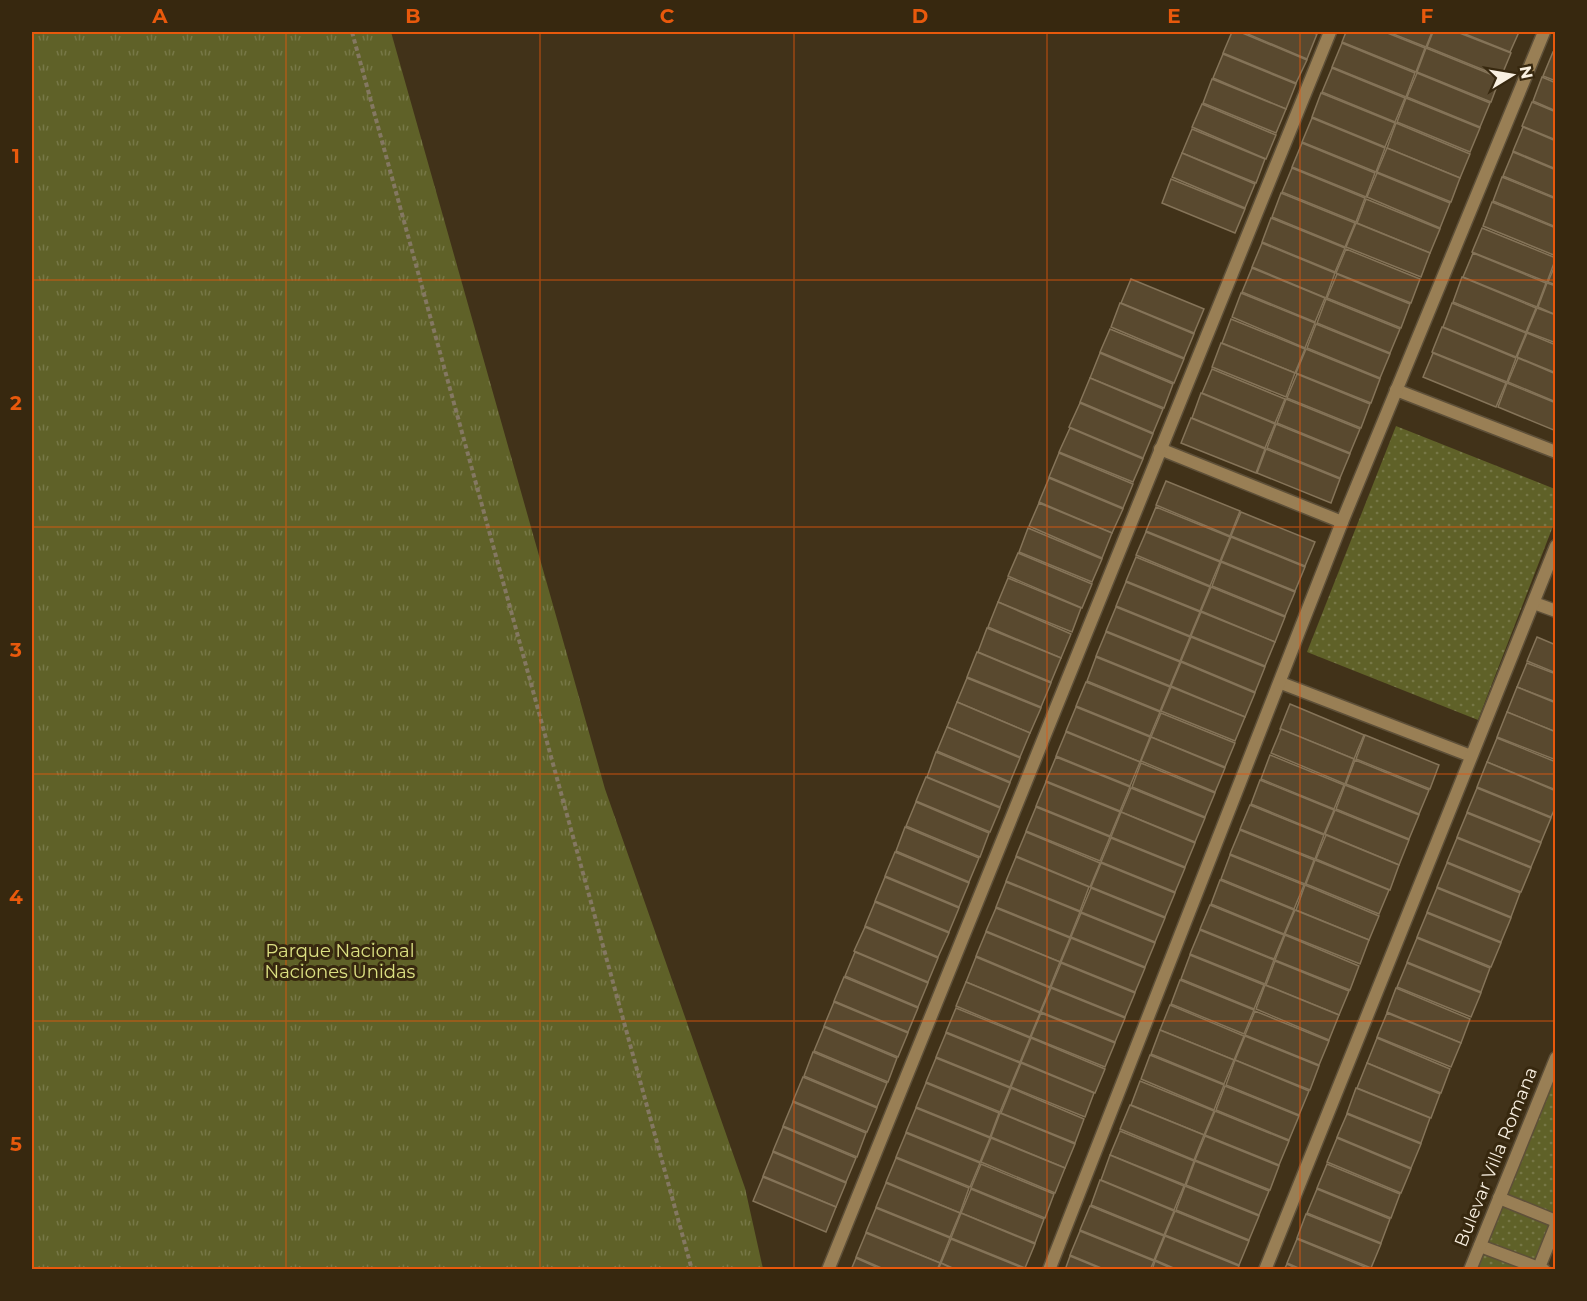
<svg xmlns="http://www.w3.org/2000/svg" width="1587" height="1301" font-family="Montserrat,sans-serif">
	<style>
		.grass { fill: url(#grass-dots) }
		.park { fill: url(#park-tufts) }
		.building { fill: #59492f; stroke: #857459; stroke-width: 1.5 }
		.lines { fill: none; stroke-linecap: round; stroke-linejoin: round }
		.street-casing { stroke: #5e5039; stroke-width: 15 }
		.path { stroke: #847862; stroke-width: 4; stroke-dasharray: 4.5 3; stroke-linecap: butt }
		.street { stroke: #997f55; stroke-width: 12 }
		.grid { fill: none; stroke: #e8590c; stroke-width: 1.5; stroke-opacity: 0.55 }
		.labels { text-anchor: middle; stroke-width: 6; stroke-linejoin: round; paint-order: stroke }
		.park-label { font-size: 18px; fill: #dce082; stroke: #37280f }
		.street-label { font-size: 18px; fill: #f9f0e1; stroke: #37280f }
		.neatline { fill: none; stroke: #e8590c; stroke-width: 2 }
		.grid-label { font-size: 20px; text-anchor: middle; font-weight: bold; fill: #e8590c }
	</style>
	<defs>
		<pattern id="grass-dots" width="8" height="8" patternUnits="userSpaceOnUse" patternTransform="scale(1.5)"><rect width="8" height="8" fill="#5f6128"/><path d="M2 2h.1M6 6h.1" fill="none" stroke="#777847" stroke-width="1.8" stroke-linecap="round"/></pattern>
		<pattern id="park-tufts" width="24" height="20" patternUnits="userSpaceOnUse" patternTransform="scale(1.5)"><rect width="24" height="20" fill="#5f6128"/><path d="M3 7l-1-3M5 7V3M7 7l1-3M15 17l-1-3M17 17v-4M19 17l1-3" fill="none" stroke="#777847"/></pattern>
	</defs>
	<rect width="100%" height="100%" fill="#413219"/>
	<g class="grass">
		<path d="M 1396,426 L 1555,489 L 1555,521 L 1478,720 L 1307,652 Z"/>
		<path d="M 1555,1058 L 1555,1225 L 1538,1269 L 1470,1270 Z"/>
	</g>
	<path class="park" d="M 32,32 L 391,32 L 605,789 L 745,1188 L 763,1269 L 32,1269 Z"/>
	<g class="building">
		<path d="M 1232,32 L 1240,32 L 1307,60 L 1296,83 L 1223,53 Z"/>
		<path d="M 1243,32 L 1310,32 L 1317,34 L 1307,59 Z"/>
		<path d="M 1346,32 L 1385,32 L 1425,48 L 1416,72 L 1342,42 Z"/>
		<path d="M 1388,32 L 1432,32 L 1426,47 Z"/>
		<path d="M 1433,32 L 1457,32 L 1511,53 L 1501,77 L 1427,47 Z"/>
		<path d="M 1460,32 L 1519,32 L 1510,52 Z"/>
		<path d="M 1342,43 L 1415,73 L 1406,97 L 1332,67 Z"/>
		<path d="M 1426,48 L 1500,78 L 1491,102 L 1417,72 Z"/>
		<path d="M 1553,52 L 1556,53 L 1556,81 L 1543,76 Z"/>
		<path d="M 1223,54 L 1296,84 L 1286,109 L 1213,78 Z"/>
		<path d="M 1332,68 L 1405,98 L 1395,122 L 1322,92 Z"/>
		<path d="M 1417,73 L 1490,103 L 1480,127 L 1407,97 Z"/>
		<path d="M 1542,77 L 1556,83 L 1556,111 L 1533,101 Z"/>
		<path d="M 1212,79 L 1286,109 L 1276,133 L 1203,103 Z"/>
		<path d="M 1321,93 L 1395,123 L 1385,147 L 1312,117 Z"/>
		<path d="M 1406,98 L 1480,128 L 1470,152 L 1397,122 Z"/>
		<path d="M 1532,102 L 1556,112 L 1556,140 L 1522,126 Z"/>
		<path d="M 1202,104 L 1276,135 L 1266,159 L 1192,127 Z"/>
		<path d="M 1312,118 L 1385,148 L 1376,172 L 1302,142 Z"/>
		<path d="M 1396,123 L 1470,154 L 1460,178 L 1387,148 Z"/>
		<path d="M 1523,127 L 1556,141 L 1556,169 L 1513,151 Z"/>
		<path d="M 1192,129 L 1265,159 L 1256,183 L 1182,153 Z"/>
		<path d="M 1302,143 L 1375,173 L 1366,197 L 1292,167 Z"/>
		<path d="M 1387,148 L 1460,178 L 1451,202 L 1377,172 Z"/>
		<path d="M 1513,152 L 1556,170 L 1556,198 L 1503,176 Z"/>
		<path d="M 1182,153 L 1255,184 L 1245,208 L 1172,177 Z"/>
		<path d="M 1292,168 L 1365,198 L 1356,222 L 1282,192 Z"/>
		<path d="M 1377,173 L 1450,203 L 1440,228 L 1367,197 Z"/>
		<path d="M 1502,177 L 1556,199 L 1556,227 L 1493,201 Z"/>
		<path d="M 1171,179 L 1245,209 L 1235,233 L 1162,203 Z"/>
		<path d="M 1281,193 L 1355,223 L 1345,247 L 1272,217 Z"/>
		<path d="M 1366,199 L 1440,229 L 1430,253 L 1357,223 Z"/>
		<path d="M 1492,202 L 1556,228 L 1556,256 L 1483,226 Z"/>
		<path d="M 1271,218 L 1345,248 L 1335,272 L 1262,242 Z"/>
		<path d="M 1356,223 L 1430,253 L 1421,277 L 1346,247 Z"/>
		<path d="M 1482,228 L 1556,258 L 1547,282 L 1472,252 Z"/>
		<path d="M 1262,243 L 1335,273 L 1326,298 L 1252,267 Z"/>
		<path d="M 1346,249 L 1420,279 L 1411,303 L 1336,273 Z"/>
		<path d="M 1473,253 L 1546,283 L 1537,307 L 1463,277 Z"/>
		<path d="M 1556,263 L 1556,285 L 1548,282 Z"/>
		<path d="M 1252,268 L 1325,298 L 1315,322 L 1242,292 Z"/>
		<path d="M 1337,274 L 1410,304 L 1401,328 L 1327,298 Z"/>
		<path d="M 1462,277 L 1536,308 L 1526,332 L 1453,302 Z"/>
		<path d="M 1131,279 L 1204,309 L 1194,333 L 1121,303 Z"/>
		<path d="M 1547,283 L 1556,286 L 1556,315 L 1538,307 Z"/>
		<path d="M 1241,293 L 1315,323 L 1305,348 L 1232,317 Z"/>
		<path d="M 1326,299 L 1400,329 L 1390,353 L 1317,323 Z"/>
		<path d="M 1120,303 L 1194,334 L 1184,358 L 1111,327 Z"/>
		<path d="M 1452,303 L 1526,333 L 1516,357 L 1443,327 Z"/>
		<path d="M 1537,308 L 1556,315 L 1556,343 L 1527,332 Z"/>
		<path d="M 1231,319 L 1305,349 L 1295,373 L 1222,343 Z"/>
		<path d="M 1316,324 L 1390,354 L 1380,378 L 1307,348 Z"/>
		<path d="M 1442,327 L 1516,358 L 1507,382 L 1432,352 Z"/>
		<path d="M 1110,329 L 1184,359 L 1174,383 L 1100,352 Z"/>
		<path d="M 1527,333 L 1556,345 L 1556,373 L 1517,357 Z"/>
		<path d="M 1221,343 L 1295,373 L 1286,397 L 1212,367 Z"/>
		<path d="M 1306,349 L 1380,379 L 1371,403 L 1296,373 Z"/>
		<path d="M 1100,353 L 1173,384 L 1164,408 L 1090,378 Z"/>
		<path d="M 1433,353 L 1506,383 L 1496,407 L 1423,377 Z"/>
		<path d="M 1518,358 L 1556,374 L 1556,402 L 1508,382 Z"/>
		<path d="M 1212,369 L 1285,399 L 1275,423 L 1202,393 Z"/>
		<path d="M 1297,374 L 1370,404 L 1361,428 L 1287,398 Z"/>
		<path d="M 1090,378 L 1163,409 L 1153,433 L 1080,402 Z"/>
		<path d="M 1507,383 L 1556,403 L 1556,431 L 1498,407 Z"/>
		<path d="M 1201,393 L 1275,424 L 1265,448 L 1192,418 Z"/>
		<path d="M 1286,399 L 1360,429 L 1350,453 L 1277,423 Z"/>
		<path d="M 1080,403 L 1153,434 L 1143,458 L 1069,427 Z"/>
		<path d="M 1191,418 L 1265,449 L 1256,473 L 1181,443 Z"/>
		<path d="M 1276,424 L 1350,454 L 1340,478 L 1267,448 Z"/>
		<path d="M 1070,428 L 1143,459 L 1133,482 L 1059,452 Z"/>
		<path d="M 1266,449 L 1340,479 L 1331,503 L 1257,473 Z"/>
		<path d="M 1059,453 L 1133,484 L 1123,508 L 1049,477 Z"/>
		<path d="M 1049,478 L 1123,509 L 1112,533 L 1039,502 Z"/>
		<path d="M 1166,481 L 1240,511 L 1230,536 L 1156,505 Z"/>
		<path d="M 1039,503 L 1112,533 L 1102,558 L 1029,526 Z"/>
		<path d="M 1156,507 L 1230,537 L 1220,561 L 1146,531 Z"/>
		<path d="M 1241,512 L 1315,542 L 1305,566 L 1231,536 Z"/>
		<path d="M 1028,528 L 1102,559 L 1092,582 L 1019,552 Z"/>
		<path d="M 1146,532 L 1220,562 L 1210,586 L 1136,555 Z"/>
		<path d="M 1231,537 L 1305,567 L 1295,591 L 1221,561 Z"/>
		<path d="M 1018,553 L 1092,584 L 1082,608 L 1008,576 Z"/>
		<path d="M 1136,557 L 1210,587 L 1200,611 L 1126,581 Z"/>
		<path d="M 1221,562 L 1295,592 L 1285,616 L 1212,586 Z"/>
		<path d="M 1008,578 L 1081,608 L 1072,632 L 998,602 Z"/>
		<path d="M 1126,582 L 1200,612 L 1190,636 L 1116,606 Z"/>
		<path d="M 1211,587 L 1285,617 L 1275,642 L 1201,611 Z"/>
		<path d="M 998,602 L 1071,634 L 1061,658 L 988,627 Z"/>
		<path d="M 1116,607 L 1190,637 L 1180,661 L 1106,631 Z"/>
		<path d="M 1201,612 L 1275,642 L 1265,666 L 1191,636 Z"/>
		<path d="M 987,628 L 1061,658 L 1051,682 L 978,652 Z"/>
		<path d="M 1106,632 L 1180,662 L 1170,686 L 1096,656 Z"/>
		<path d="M 1191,637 L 1265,667 L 1255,692 L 1181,661 Z"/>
		<path d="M 1537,637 L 1556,645 L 1556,673 L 1527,661 Z"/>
		<path d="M 977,652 L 1051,683 L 1041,707 L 967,677 Z"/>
		<path d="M 1096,657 L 1170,687 L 1160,711 L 1087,681 Z"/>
		<path d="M 1181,662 L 1255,693 L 1245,717 L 1171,686 Z"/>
		<path d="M 1527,663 L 1556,674 L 1556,702 L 1517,687 Z"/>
		<path d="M 967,678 L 1041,708 L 1030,733 L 957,702 Z"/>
		<path d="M 1086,682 L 1160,712 L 1150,736 L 1076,706 Z"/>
		<path d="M 1171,687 L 1245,717 L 1235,741 L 1161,711 Z"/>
		<path d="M 1517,687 L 1556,703 L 1556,732 L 1507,712 Z"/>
		<path d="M 957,702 L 1030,733 L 1020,757 L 947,727 Z"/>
		<path d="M 1290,704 L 1364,735 L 1354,759 L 1280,729 Z"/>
		<path d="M 1076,707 L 1150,737 L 1140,762 L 1066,731 Z"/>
		<path d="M 1507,712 L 1556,732 L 1556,760 L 1497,737 Z"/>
		<path d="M 1161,713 L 1235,743 L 1225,767 L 1151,737 Z"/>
		<path d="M 947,727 L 1020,758 L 1010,782 L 937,751 Z"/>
		<path d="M 1281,729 L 1354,759 L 1345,784 L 1271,753 Z"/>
		<path d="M 1066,732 L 1140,762 L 1130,786 L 1056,756 Z"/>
		<path d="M 1365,735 L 1439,765 L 1430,789 L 1356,759 Z"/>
		<path d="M 1151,737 L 1225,768 L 1215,792 L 1141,761 Z"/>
		<path d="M 1497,738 L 1556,762 L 1556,790 L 1487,762 Z"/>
		<path d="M 936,752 L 1010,783 L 1000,807 L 927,777 Z"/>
		<path d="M 1270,755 L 1344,785 L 1334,809 L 1261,779 Z"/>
		<path d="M 1056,757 L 1130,787 L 1120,811 L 1046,781 Z"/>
		<path d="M 1355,760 L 1429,790 L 1419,814 L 1346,784 Z"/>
		<path d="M 1487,762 L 1556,791 L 1556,806 L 1551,817 L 1477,787 Z"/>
		<path d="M 1141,763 L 1215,793 L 1205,817 L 1132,787 Z"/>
		<path d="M 926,777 L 1000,808 L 990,832 L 916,801 Z"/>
		<path d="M 1260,780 L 1334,810 L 1324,834 L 1251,804 Z"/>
		<path d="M 1046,782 L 1120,812 L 1110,836 L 1036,806 Z"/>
		<path d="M 1345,785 L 1419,815 L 1409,839 L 1336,809 Z"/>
		<path d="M 1131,788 L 1205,818 L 1195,842 L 1121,812 Z"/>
		<path d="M 1477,788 L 1551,818 L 1541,842 L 1467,812 Z"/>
		<path d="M 916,802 L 989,833 L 980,857 L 906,826 Z"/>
		<path d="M 1250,805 L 1324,835 L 1315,859 L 1240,829 Z"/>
		<path d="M 1036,807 L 1110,837 L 1100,861 L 1026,831 Z"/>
		<path d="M 1335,810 L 1409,840 L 1399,865 L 1325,834 Z"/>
		<path d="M 1121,812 L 1195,843 L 1185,867 L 1111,837 Z"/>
		<path d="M 1467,813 L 1541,843 L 1531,867 L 1457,837 Z"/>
		<path d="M 905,827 L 979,858 L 969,882 L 896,851 Z"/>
		<path d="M 1240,830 L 1314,860 L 1305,884 L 1230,854 Z"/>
		<path d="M 1026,832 L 1100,863 L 1090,887 L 1016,856 Z"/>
		<path d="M 1326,835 L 1399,865 L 1390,890 L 1316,859 Z"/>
		<path d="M 1111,838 L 1185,868 L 1175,892 L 1101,862 Z"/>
		<path d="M 1457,838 L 1531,868 L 1521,892 L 1447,862 Z"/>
		<path d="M 895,852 L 969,883 L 959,907 L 885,876 Z"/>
		<path d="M 1230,855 L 1304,885 L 1294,909 L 1221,879 Z"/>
		<path d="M 1016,857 L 1089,887 L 1080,911 L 1006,881 Z"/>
		<path d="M 1315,860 L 1389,890 L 1379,914 L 1306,884 Z"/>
		<path d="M 1101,863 L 1175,893 L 1165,917 L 1091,887 Z"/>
		<path d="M 1447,863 L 1520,893 L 1511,917 L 1437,887 Z"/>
		<path d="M 885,877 L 959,908 L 949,932 L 875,901 Z"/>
		<path d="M 1220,880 L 1294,910 L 1284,934 L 1211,904 Z"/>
		<path d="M 1006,882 L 1080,912 L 1070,937 L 996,907 Z"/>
		<path d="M 1305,885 L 1379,916 L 1369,940 L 1296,910 Z"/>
		<path d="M 1091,888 L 1165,918 L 1155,942 L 1081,912 Z"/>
		<path d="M 1437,888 L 1511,918 L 1501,942 L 1427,912 Z"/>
		<path d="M 875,902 L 949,933 L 938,957 L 865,926 Z"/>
		<path d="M 1210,905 L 1284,935 L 1274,959 L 1200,929 Z"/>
		<path d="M 996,908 L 1070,938 L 1060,962 L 986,931 Z"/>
		<path d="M 1295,910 L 1369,940 L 1360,964 L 1285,934 Z"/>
		<path d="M 1081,913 L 1155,943 L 1145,967 L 1071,937 Z"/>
		<path d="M 1427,913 L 1501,943 L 1491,967 L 1417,937 Z"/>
		<path d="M 865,927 L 938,958 L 928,982 L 854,951 Z"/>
		<path d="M 1200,930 L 1274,960 L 1265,984 L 1190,954 Z"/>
		<path d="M 986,932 L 1060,962 L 1050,987 L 976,956 Z"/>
		<path d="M 1285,935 L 1359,966 L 1350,990 L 1275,960 Z"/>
		<path d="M 1071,938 L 1145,968 L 1135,992 L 1061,962 Z"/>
		<path d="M 1417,938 L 1490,968 L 1481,992 L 1407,962 Z"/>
		<path d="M 855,952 L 928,983 L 918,1007 L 845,976 Z"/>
		<path d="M 1190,955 L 1264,985 L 1254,1009 L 1181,979 Z"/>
		<path d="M 976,957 L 1050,988 L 1040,1012 L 966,982 Z"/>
		<path d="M 1275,961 L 1349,991 L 1339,1015 L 1266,985 Z"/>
		<path d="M 1061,963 L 1135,993 L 1125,1017 L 1051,987 Z"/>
		<path d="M 1407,963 L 1481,993 L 1471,1017 L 1397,987 Z"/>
		<path d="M 844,977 L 918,1008 L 908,1032 L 834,1001 Z"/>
		<path d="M 1180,980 L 1254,1010 L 1244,1034 L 1171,1004 Z"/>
		<path d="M 966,982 L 1040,1013 L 1030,1037 L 956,1006 Z"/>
		<path d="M 1265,985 L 1339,1015 L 1329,1040 L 1256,1009 Z"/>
		<path d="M 1051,988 L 1125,1018 L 1115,1042 L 1041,1012 Z"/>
		<path d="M 1396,988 L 1470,1019 L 1461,1043 L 1387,1012 Z"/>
		<path d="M 834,1002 L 908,1033 L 898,1057 L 824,1026 Z"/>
		<path d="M 1170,1005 L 1244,1036 L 1234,1060 L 1160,1030 Z"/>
		<path d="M 956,1008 L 1030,1038 L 1020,1062 L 946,1032 Z"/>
		<path d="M 1255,1011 L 1329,1041 L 1319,1065 L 1245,1035 Z"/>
		<path d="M 1041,1013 L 1115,1043 L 1105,1067 L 1031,1037 Z"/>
		<path d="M 1387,1013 L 1461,1043 L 1451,1067 L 1377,1037 Z"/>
		<path d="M 824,1027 L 897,1058 L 888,1082 L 814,1051 Z"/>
		<path d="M 1160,1030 L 1234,1060 L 1224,1084 L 1151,1054 Z"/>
		<path d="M 946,1033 L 1020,1063 L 1010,1087 L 936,1057 Z"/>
		<path d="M 1245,1036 L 1319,1066 L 1310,1090 L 1235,1060 Z"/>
		<path d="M 1031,1038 L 1105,1069 L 1095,1093 L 1021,1062 Z"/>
		<path d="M 1377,1038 L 1450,1069 L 1441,1093 L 1367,1063 Z"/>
		<path d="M 813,1052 L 887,1083 L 877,1107 L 804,1076 Z"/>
		<path d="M 1150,1055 L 1224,1085 L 1214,1110 L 1141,1079 Z"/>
		<path d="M 936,1058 L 1010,1088 L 1000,1112 L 926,1082 Z"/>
		<path d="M 1235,1060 L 1309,1091 L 1299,1115 L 1226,1085 Z"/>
		<path d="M 1021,1063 L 1094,1093 L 1085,1117 L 1011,1087 Z"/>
		<path d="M 1367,1063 L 1440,1094 L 1431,1118 L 1357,1088 Z"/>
		<path d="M 803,1077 L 877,1108 L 867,1132 L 793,1101 Z"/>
		<path d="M 1140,1081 L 1214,1111 L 1204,1135 L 1131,1105 Z"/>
		<path d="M 926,1083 L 999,1113 L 990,1137 L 916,1107 Z"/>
		<path d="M 1225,1086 L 1299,1116 L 1289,1140 L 1216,1110 Z"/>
		<path d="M 1011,1088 L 1084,1119 L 1075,1143 L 1001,1113 Z"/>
		<path d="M 1356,1088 L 1430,1118 L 1421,1143 L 1347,1113 Z"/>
		<path d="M 793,1102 L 866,1133 L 857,1157 L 783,1126 Z"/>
		<path d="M 1130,1105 L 1204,1135 L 1194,1160 L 1120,1129 Z"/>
		<path d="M 916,1108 L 990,1138 L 980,1162 L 906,1132 Z"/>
		<path d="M 1215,1111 L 1289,1141 L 1279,1165 L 1205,1135 Z"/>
		<path d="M 1000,1113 L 1075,1144 L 1065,1168 L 991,1137 Z"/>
		<path d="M 1347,1114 L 1421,1144 L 1411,1168 L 1337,1137 Z"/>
		<path d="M 783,1127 L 856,1158 L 846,1182 L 773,1151 Z"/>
		<path d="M 1120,1131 L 1194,1161 L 1185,1185 L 1110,1155 Z"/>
		<path d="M 906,1133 L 980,1163 L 970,1187 L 896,1157 Z"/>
		<path d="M 1205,1136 L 1279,1166 L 1270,1190 L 1195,1160 Z"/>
		<path d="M 991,1138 L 1065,1168 L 1055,1193 L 981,1162 Z"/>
		<path d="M 1337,1138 L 1411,1169 L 1401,1193 L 1327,1162 Z"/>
		<path d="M 773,1152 L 846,1183 L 836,1207 L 763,1176 Z"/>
		<path d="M 1110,1155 L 1184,1186 L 1174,1210 L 1101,1180 Z"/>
		<path d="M 896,1158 L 969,1188 L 960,1213 L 886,1182 Z"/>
		<path d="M 1195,1161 L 1269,1191 L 1259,1215 L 1186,1185 Z"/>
		<path d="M 981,1164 L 1054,1194 L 1045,1218 L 971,1188 Z"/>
		<path d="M 1327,1164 L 1400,1194 L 1391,1218 L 1317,1188 Z"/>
		<path d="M 763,1177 L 836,1207 L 826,1232 L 753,1201 Z"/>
		<path d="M 1100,1180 L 1174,1211 L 1164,1235 L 1091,1205 Z"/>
		<path d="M 886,1183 L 960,1213 L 950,1237 L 876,1207 Z"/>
		<path d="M 1185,1186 L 1259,1216 L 1249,1240 L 1176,1210 Z"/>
		<path d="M 971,1189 L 1044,1219 L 1035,1243 L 961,1213 Z"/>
		<path d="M 1317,1189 L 1390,1219 L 1381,1243 L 1307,1213 Z"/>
		<path d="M 1090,1206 L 1164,1236 L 1154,1260 L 1080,1230 Z"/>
		<path d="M 876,1208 L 950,1238 L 940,1263 L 866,1232 Z"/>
		<path d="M 1175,1211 L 1249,1241 L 1239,1265 L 1165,1235 Z"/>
		<path d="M 961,1213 L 1035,1244 L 1025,1268 L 951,1238 Z"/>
		<path d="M 1306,1214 L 1381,1244 L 1371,1268 L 1297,1238 Z"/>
		<path d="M 1080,1231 L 1154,1261 L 1150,1270 L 1106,1270 L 1070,1255 Z"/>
		<path d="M 866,1233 L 940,1263 L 937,1270 L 886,1270 L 856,1257 Z"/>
		<path d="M 1165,1236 L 1239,1266 L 1237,1270 L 1178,1270 L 1155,1260 Z"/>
		<path d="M 951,1239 L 1025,1269 L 1024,1270 L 957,1270 L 941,1263 Z"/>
		<path d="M 1297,1239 L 1370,1269 L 1370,1270 L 1303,1270 L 1287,1263 Z"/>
		<path d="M 1070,1256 L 1104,1270 L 1065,1270 Z"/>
		<path d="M 856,1258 L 883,1270 L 851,1270 Z"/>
		<path d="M 1155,1261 L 1175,1270 L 1152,1270 Z"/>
		<path d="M 941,1263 L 955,1270 L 938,1270 Z"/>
		<path d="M 1287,1264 L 1300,1270 L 1284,1270 Z"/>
	</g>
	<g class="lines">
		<defs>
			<g id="street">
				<path d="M 1396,390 L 1556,452"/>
				<path d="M 1160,449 L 1342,522"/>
				<path d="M 1534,603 L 1556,611"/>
				<path d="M 1281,683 L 1471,756"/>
				<path d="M 1499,1198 L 1556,1221"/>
				<path d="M 1480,1246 L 1544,1270"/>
				<path d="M 828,1270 L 1330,32"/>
				<path d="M 1049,1270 L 1342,522 L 1544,32"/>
				<path d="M 1265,1270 L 1556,546"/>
				<path d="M 1470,1270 L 1556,1058"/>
				<path d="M 1538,1270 L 1556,1225"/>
			</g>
		</defs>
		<use href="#street" class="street-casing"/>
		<path class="path" d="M 352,32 L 692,1270"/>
		<use href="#street" class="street"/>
	</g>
	<path class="grid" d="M 286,32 L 286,1270M 540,32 L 540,1270M 794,32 L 794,1270M 1047,32 L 1047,1270M 1300,32 L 1300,1270M 32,280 L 1556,280M 32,527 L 1556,527M 32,774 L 1556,774M 32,1021 L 1556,1021"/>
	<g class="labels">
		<g class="park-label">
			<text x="340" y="957">Parque Nacional<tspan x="340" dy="21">Naciones Unidas</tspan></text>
		</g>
		<g class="street-label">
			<text transform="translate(1496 1157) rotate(-68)" y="6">Bulevar Villa Romana</text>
		</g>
	</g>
	<rect width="1587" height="1301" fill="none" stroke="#37280f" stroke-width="66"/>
	<g transform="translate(1512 75) rotate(79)" stroke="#37280f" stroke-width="4.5" paint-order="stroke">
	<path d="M0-4.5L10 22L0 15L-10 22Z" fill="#f9f0e1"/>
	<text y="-9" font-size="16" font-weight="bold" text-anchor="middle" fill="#f9f0e1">N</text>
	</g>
	<rect x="33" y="33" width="1521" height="1235" class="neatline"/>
	<g class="grid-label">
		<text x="160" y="23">A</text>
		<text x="413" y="23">B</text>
		<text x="667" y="23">C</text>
		<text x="920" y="23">D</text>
		<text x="1174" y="23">E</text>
		<text x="1427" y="23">F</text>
		<text x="16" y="163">1</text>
		<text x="16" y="410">2</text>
		<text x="16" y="657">3</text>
		<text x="16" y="904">4</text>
		<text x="16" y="1151">5</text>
	</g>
</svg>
